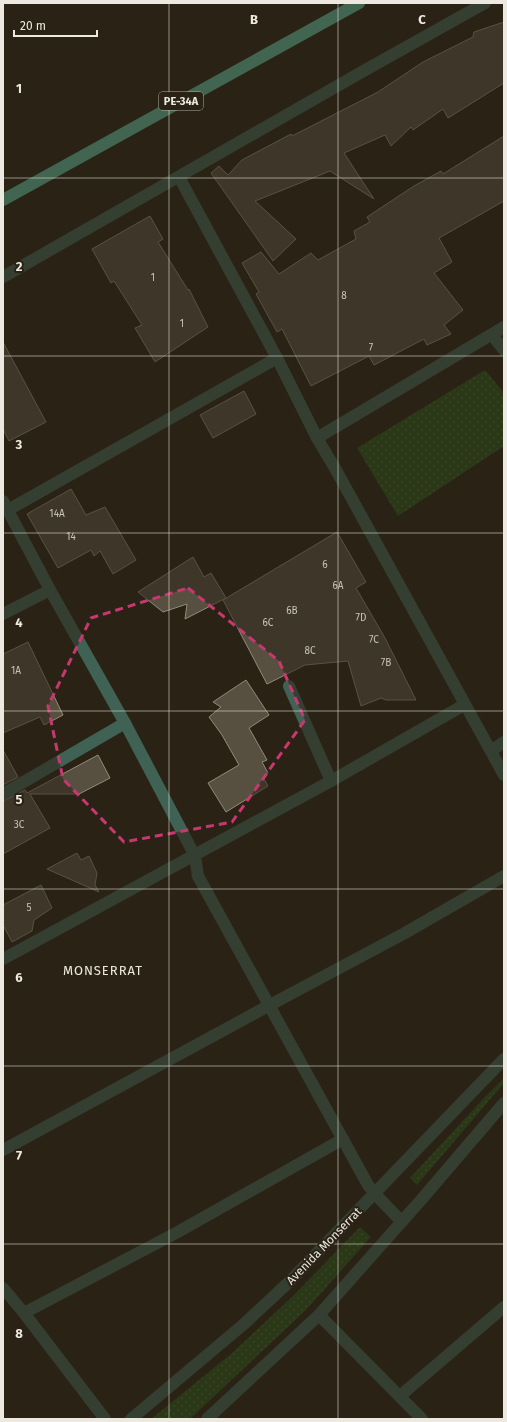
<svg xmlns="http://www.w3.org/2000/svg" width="507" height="1422" font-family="'Fira Sans',sans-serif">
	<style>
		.grass { fill: url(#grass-dots) }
		.building { fill: #575041; stroke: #928b7a }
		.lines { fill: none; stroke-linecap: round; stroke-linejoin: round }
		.street { stroke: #406255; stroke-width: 12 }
		.highway { stroke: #5eb799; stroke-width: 12 }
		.marked { fill: none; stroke: #c8376f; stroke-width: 3; stroke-dasharray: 8 5; stroke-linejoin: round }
		.grid { fill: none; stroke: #ede9e0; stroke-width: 1; stroke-opacity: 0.55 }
		.labels { text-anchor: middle; stroke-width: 4; stroke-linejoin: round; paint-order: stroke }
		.number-label { font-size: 10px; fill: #c8c3b8 }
		.shield { fill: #2a2315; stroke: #b2aea3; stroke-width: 1 }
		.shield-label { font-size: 11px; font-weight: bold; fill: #ede9e0 }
		.street-label { font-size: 12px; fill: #ede9e0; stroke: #2a2315 }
		.neighbourhood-label { font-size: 13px; letter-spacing: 1px; fill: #ede9e0; stroke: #2a2315 }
		.grid-label { font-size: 13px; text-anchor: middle; font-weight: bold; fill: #ede9e0; stroke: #2a2315; stroke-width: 4; stroke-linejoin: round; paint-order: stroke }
	</style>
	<defs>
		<pattern id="grass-dots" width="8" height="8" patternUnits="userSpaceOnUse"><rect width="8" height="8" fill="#2e521a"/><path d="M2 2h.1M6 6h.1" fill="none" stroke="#4d6b3b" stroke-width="1.8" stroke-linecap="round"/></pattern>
	</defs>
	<rect width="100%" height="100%" fill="#2a2315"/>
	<g class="grass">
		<path d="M 485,370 L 504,393 L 504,446 L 398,516 L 357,448 Z"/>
		<path d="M 504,1078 L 504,1083 L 417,1185 L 410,1178 L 482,1100 Z"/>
		<path d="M 360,1227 L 371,1237 L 306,1310 L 190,1419 L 151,1419 L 231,1354 L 293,1296 Z"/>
	</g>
	<g class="building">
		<path d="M 504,22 L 504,83 L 448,118 L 443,109 L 413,130 L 411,127 L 391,146 L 385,135 L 344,153 L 374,199 L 330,171 L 255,201 L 296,239 L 273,261 L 211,173 L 219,166 L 228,175 L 242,160 L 291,134 L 292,136 L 378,92 L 423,62 L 473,37 L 474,32 Z"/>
		<path d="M 504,136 L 504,201 L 439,238 L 452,262 L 434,273 L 463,310 L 444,325 L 451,334 L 427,345 L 424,339 L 374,365 L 369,356 L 311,386 L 282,329 L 277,332 L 256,294 L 259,292 L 242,263 L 261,252 L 279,274 L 311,253 L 318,260 L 356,239 L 354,231 L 370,222 L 367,217 L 414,186 L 441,171 L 443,174 Z"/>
		<path d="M 150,216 L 163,239 L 158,242 L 188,290 L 189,289 L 208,327 L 155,362 L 135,328 L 142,325 L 114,281 L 111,283 L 92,249 Z"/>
		<path d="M 3,342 L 46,422 L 9,441 L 3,429 Z"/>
		<path d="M 244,391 L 256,414 L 213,438 L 200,415 Z"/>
		<path d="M 71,489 L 86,515 L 105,507 L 136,560 L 113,574 L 100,551 L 94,556 L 91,550 L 58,568 L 27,514 Z"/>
		<path d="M 337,532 L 366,582 L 356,588 L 385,638 L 416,700 L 386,700 L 381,698 L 361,706 L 348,661 L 305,665 L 267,684 L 223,600 Z"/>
		<path d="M 193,557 L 204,577 L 211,573 L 226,598 L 185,619 L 187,604 L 163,612 L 138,592 Z"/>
		<path d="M 28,642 L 63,715 L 44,725 L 40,717 L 3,733 L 3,654 Z"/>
		<path d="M 246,680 L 269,715 L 249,728 L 267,760 L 262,762 L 268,773 L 264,779 L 268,786 L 226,812 L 208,783 L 239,765 L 222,735 L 209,717 L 221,707 L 213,702 Z"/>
		<path d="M 3,750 L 18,777 L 3,785 Z"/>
		<path d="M 98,755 L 110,778 L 79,794 L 30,794 L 50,828 L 3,854 L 3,801 L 25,790 L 27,793 Z"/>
		<path d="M 77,853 L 81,860 L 89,856 L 97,873 L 95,885 L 99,892 L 47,869 Z"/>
		<path d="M 41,885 L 52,908 L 34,920 L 32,931 L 12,942 L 3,925 L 3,905 Z"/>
	</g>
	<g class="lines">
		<g class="street">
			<path d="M 179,177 L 277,358 L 317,438 L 336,470 L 504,775"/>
			<path d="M 3,277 L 367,69 L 485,3"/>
			<path d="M 492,335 L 504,350"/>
			<path d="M 317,438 L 504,327"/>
			<path d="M 3,501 L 50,590 L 125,723 L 195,856 L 198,876 L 368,1185 L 375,1194 L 402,1222"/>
			<path d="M 8,510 L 277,358"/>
			<path d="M 3,614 L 50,590"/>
			<path d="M 289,686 L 331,781"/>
			<path d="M 491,751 L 504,742"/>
			<path d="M 3,794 L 125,723"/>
			<path d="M 3,959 L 331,781 L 464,705"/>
			<path d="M 3,1150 L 270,1005 L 405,933 L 504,876"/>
			<path d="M 3,1288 L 24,1313 L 105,1419"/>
			<path d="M 24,1313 L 176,1233 L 343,1139"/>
			<path d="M 319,1315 L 422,1419"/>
			<path d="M 400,1396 L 504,1307"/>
			<path d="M 131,1419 L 244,1324 L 289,1282 L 504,1059"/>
			<path d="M 207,1419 L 319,1315 L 421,1200 L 504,1103"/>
		</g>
		<path class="highway" d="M 3,200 L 359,3"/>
	</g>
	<path d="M0 0H507V1422H0ZM 188,588 L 279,661 L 305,720 L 232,822 L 124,842 L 63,779 L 48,706 L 91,618 Z" fill="#2a2315" fill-opacity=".55" fill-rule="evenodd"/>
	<path class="marked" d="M 188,588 L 279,661 L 305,720 L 232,822 L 124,842 L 63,779 L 48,706 L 91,618 Z"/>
	<path class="grid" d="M 169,3 L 169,1419M 338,3 L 338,1419M 3,178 L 504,178M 3,356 L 504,356M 3,533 L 504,533M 3,711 L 504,711M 3,889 L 504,889M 3,1066 L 504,1066M 3,1244 L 504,1244"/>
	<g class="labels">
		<g class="number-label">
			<text x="153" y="281">1</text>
			<text x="344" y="299">8</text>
			<text x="182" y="327">1</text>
			<text x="371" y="351">7</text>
			<text x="57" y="517">14A</text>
			<text x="71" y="540">14</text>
			<text x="325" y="568">6</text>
			<text x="338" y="589">6A</text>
			<text x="292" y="614">6B</text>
			<text x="361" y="621">7D</text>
			<text x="268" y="626">6C</text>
			<text x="374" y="643">7C</text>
			<text x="310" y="654">8C</text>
			<text x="386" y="666">7B</text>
			<text x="16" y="674">1A</text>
			<text x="19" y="828">3C</text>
			<text x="29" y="911">5</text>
		</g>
		<rect class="shield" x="159" y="92" width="44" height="18" rx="3"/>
		<g class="shield-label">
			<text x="181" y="105">PE-34A</text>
		</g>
		<g class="street-label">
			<text transform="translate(324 1246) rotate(-46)" y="4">Avenida Monserrat</text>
		</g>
		<g class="neighbourhood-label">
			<text x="103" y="975">MONSERRAT</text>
		</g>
	</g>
	<g class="grid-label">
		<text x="254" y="24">B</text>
		<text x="422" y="24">C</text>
		<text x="19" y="93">1</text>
		<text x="19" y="271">2</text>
		<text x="19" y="449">3</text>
		<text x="19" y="627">4</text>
		<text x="19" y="804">5</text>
		<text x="19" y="982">6</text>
		<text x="19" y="1160">7</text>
		<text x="19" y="1338">8</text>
	</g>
	<rect width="507" height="1422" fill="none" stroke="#ede9e0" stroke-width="8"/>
	<path d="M14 30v6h83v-6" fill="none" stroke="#ede9e0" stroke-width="2"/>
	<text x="20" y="30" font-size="12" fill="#ede9e0" stroke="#2a2315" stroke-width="3" paint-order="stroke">20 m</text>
</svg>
